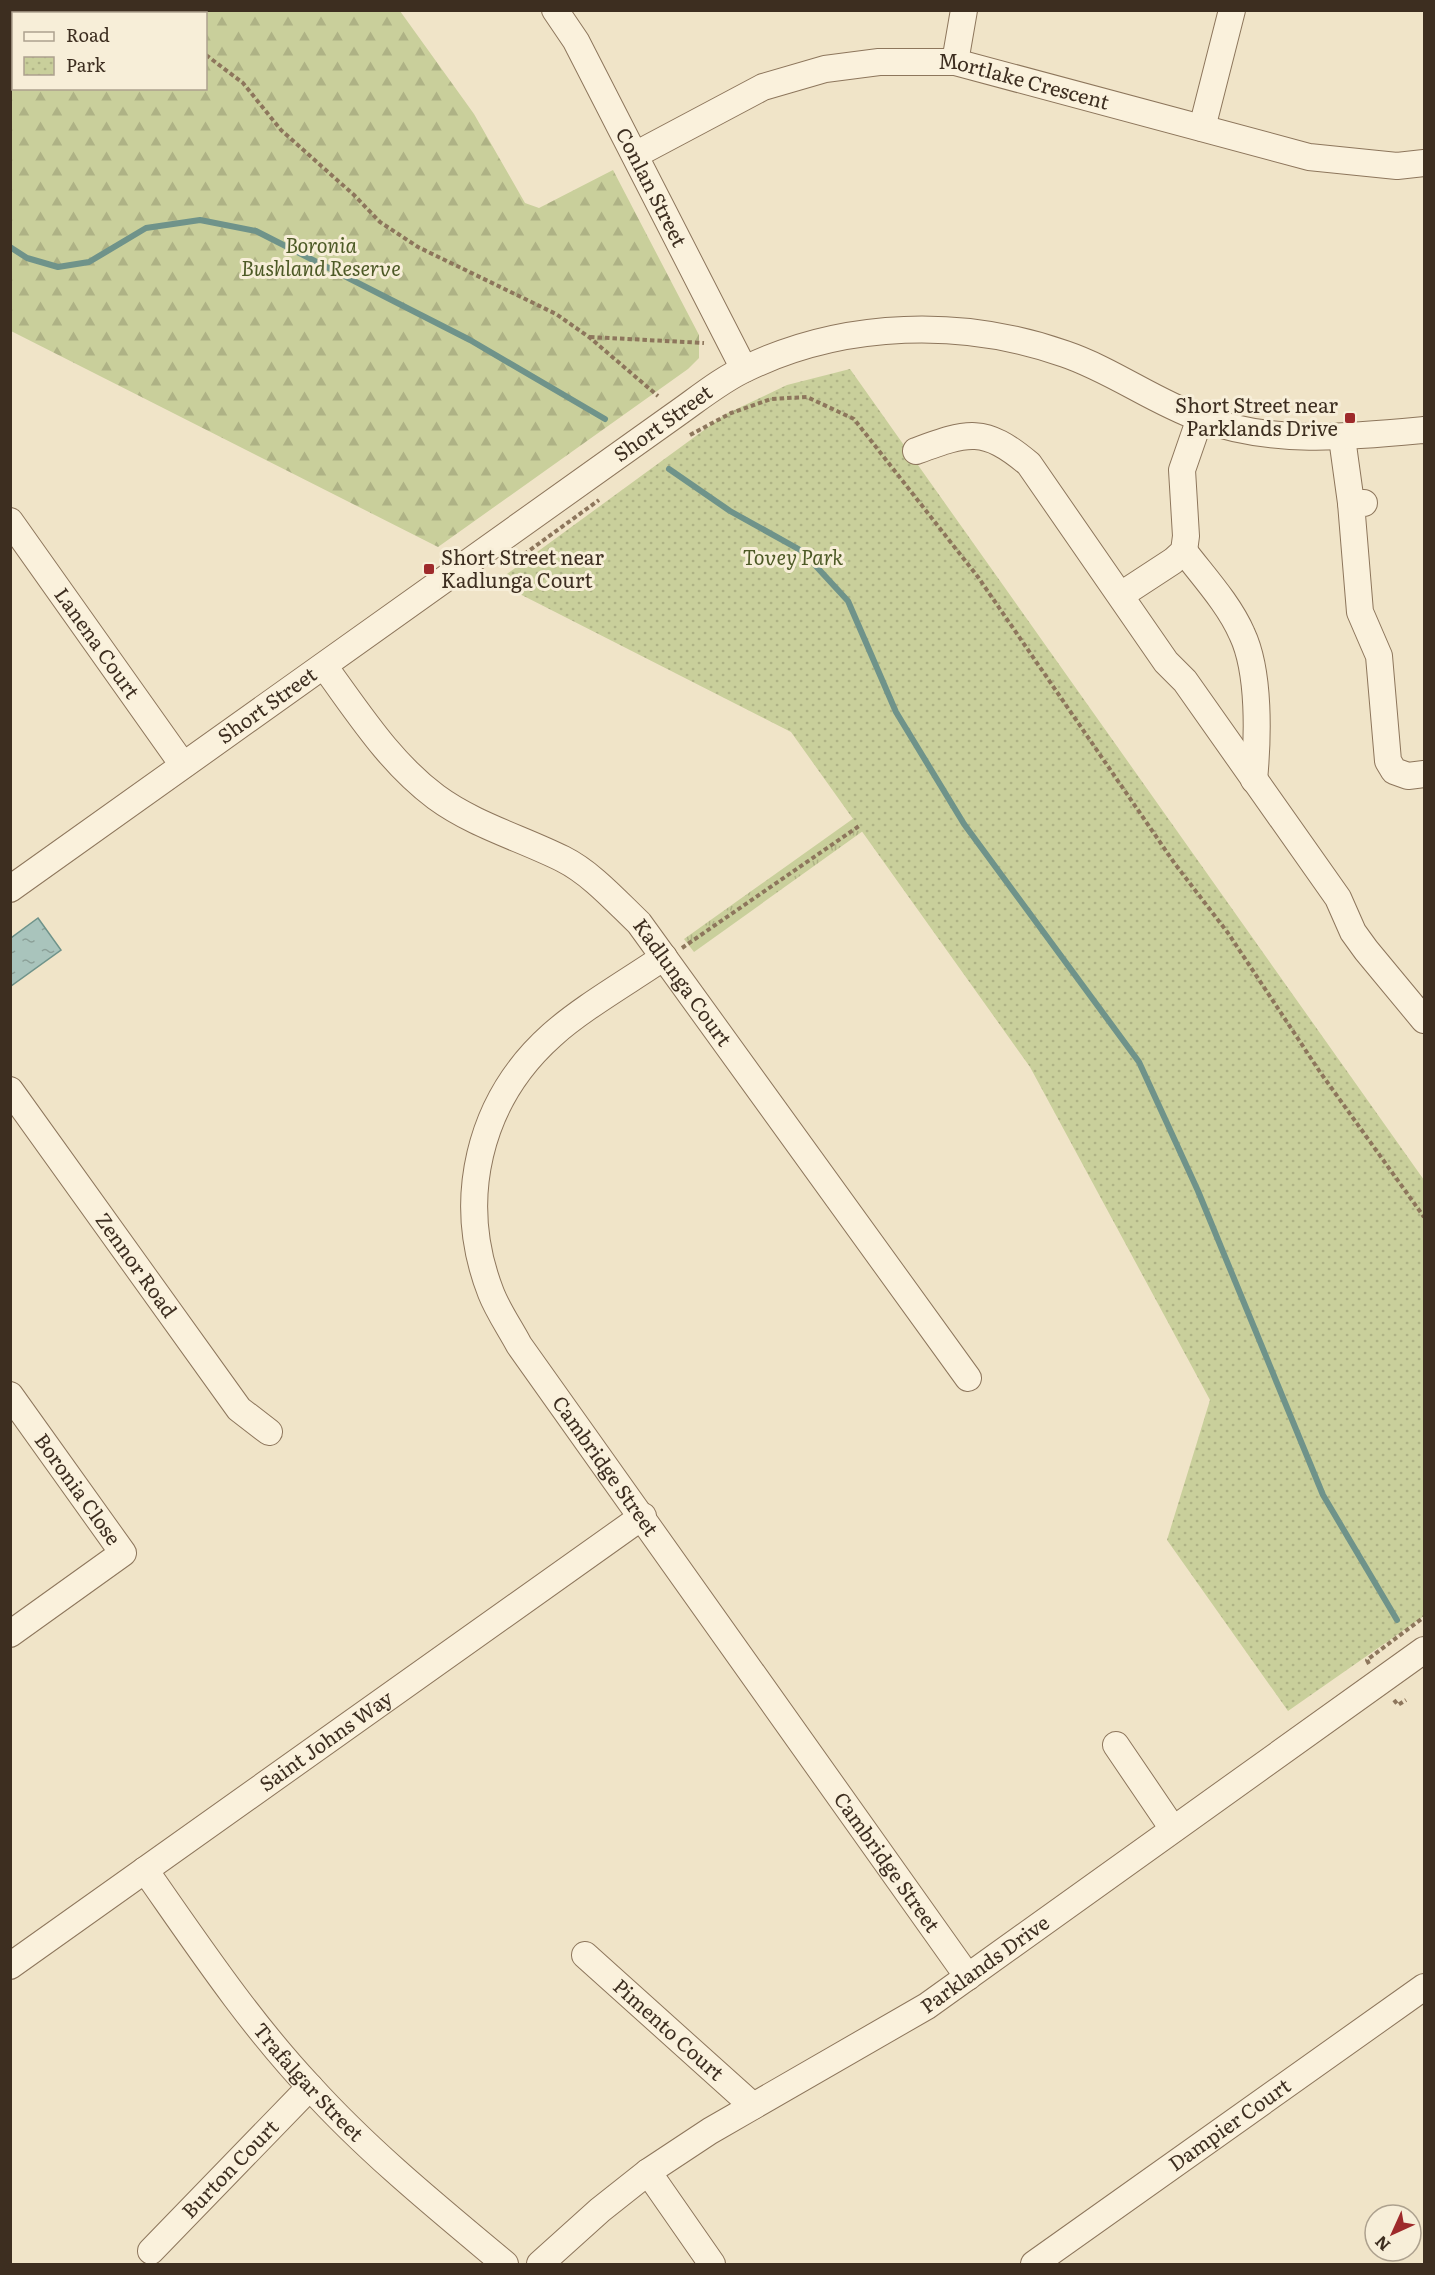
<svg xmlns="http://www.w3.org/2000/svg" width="1435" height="2275" font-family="Literata,serif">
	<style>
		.grass { fill: url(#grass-tufts) }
		.forest { fill: url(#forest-firs); fill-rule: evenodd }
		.park { fill: url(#park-dots) }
		.water { fill: url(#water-ripples); stroke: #6f938a; stroke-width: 1.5 }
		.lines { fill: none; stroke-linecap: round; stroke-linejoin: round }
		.stream { stroke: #6f938a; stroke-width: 6 }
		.minor-casing { stroke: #8d765c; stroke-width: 28 }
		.path { stroke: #8d765c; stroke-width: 4; stroke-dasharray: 4.5 3; stroke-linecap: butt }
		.minor { stroke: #faf1dc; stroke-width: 26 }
		.poi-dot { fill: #9e2a2b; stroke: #f7eed8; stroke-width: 2 }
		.labels { text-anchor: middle; stroke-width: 6; stroke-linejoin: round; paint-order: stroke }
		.street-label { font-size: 20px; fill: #3d2e20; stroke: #f7eed8 }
		.park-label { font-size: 20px; font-style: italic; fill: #4d5a26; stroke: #f7eed8 }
		.poi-label { font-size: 20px; fill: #3d2e20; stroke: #f7eed8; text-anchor: end }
	</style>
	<defs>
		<pattern id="grass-tufts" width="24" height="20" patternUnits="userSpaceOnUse" patternTransform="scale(1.5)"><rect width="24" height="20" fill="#c9cf9b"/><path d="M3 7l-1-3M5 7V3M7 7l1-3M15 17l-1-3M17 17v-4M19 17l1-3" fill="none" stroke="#aeb285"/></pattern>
		<pattern id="forest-firs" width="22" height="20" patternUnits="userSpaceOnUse" patternTransform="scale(1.5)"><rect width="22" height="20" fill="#c9cf9b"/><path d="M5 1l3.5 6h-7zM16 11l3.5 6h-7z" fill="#aeb285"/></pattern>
		<pattern id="park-dots" width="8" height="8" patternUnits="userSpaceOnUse" patternTransform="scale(1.5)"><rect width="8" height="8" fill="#c9cf9b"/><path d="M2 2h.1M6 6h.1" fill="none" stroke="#aeb285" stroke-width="1.8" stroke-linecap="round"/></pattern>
		<pattern id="water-ripples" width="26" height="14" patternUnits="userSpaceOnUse" patternTransform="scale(1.5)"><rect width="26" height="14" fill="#a9c4bc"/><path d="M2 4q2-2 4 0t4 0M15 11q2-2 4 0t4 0" fill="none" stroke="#8ba098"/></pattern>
	</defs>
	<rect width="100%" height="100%" fill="#f0e4c8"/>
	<path class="grass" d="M 854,818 L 863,831 L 694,952 L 684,939 Z"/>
	<path class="forest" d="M 10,11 L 400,11 L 474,114 L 525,203 L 539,208 L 613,170 L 699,335 L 699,358 L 688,369 L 438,547 L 11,331 ZM 14,14 L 206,14 L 206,88 L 14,88 Z"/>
	<path class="park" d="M 850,369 L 1424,1180 L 1424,1616 L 1288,1711 L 1167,1540 L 1210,1400 L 1030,1067 L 791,732 L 496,582 L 726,414 L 787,385 Z"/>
	<path class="water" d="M 38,918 L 61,950 L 11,986 L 11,938 Z"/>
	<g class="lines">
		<g class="stream">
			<path d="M 10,247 L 27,258 L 58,267 L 89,262 L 146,228 L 200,220 L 256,231 L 470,340 L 605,419"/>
			<path d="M 669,469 L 730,511 L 802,551 L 848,601 L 896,712 L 964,824 L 1139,1062 L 1198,1191 L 1323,1495 L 1397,1620"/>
		</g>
		<defs>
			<g id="minor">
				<path id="s1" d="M 555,10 L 576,41 L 744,369"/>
				<path d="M 955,62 L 964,10"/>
				<path d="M 1202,128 L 1232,10"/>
				<path id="s2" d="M 635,155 L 763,87 L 825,69 L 879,62 L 955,62 L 1309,157 L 1397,166 L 1424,163"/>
				<path d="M 1342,438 L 1351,503"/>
				<path d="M 916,451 C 968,432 984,426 1029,464 L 1166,662 L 1185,681 L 1338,898 L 1353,932 L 1366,950 L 1424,1020"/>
				<path d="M 1364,503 L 1351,503 L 1360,612 L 1379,656 L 1388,761 L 1394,771 L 1408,776 L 1424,774"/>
				<path id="s3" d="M 10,521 L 183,765"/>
				<path d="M 1184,551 C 1203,576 1229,604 1242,634 C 1260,672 1258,738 1254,780"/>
				<path d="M 1121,595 L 1173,561 L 1184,551 L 1186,536 L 1182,470 L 1200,418"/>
				<path id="s4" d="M 324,666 C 358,712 389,762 436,797 C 474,825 521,838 563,859 C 591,873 616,901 639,923 L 968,1378"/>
				<path id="s5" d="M 10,889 L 675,415 C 698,399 722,379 747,368 C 845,321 963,318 1065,354 C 1112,370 1153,401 1200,418 C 1273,445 1350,437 1424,430"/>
				<path id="s6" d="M 664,957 C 629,981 582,1008 552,1035 C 478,1101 455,1201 491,1293 C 498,1311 510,1328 519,1345 L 968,1977"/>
				<path id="s7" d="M 10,1090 L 239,1409 L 269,1432"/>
				<path id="s8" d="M 10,1395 L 123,1553 L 10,1634"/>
				<path d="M 1116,1745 L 1173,1829"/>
				<path id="s9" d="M 145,1870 C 197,1944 248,2021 310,2087 C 369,2152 438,2208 505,2264"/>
				<path id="s10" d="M 585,1955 L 753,2106"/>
				<path id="s11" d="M 10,1966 L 643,1516"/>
				<path d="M 648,2172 L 712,2264"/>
				<path id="s12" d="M 151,2251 L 310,2087"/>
				<path id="s13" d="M 540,2264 L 600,2210 L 648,2172 L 710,2131 L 927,2006 L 1424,1650"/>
				<path id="s14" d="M 1034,2264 L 1424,1987"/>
			</g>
		</defs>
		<use href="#minor" class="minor-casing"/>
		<g class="path">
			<path d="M 155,10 L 159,14"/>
			<path d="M 206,55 L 243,83 L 281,130 L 354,195 L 380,222 L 418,247 L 556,314 L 589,337 L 658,396"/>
			<path d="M 590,337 L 704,343"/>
			<path d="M 690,435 L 731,413 L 771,399 L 807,397 L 854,419 L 978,577 L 1175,864 L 1228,933 L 1320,1072 L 1424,1217"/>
			<path d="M 512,563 L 599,500"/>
			<path d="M 682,948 L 859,826"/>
			<path d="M 1369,1664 L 1367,1660 L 1424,1617"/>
			<path d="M 1394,1700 L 1398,1705 L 1406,1700"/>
		</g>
		<use href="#minor" class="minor"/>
	</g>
	<g class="poi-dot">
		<rect x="1344" y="412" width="12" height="12" rx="3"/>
		<rect x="423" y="563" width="12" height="12" rx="3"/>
	</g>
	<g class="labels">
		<g class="street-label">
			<text dy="7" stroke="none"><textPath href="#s2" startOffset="411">Mortlake Crescent</textPath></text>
			<text dy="7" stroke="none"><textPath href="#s1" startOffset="202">Conlan Street</textPath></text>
			<text dy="7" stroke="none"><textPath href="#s5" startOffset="802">Short Street</textPath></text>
			<text dy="7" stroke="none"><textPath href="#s3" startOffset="150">Lanena Court</textPath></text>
			<text dy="7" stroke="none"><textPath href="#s5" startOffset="316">Short Street</textPath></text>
			<text dy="7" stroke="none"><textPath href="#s4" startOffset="488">Kadlunga Court</textPath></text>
			<text dy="7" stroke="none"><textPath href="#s7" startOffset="216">Zennor Road</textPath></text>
			<text dy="7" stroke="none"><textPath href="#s6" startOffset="627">Cambridge Street</textPath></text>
			<text dy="7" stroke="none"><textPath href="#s8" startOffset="116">Boronia Close</textPath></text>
			<text dy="7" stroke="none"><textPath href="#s11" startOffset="388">Saint Johns Way</textPath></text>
			<text dy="7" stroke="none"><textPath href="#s6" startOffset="1113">Cambridge Street</textPath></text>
			<text dy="7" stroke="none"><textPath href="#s13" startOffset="538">Parklands Drive</textPath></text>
			<text dy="7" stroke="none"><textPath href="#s10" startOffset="112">Pimento Court</textPath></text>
			<text dy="7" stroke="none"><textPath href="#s9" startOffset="268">Trafalgar Street</textPath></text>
			<text dy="7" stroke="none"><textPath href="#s14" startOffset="240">Dampier Court</textPath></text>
			<text dy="7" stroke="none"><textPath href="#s12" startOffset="114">Burton Court</textPath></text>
		</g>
		<g class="park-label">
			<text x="321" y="253">Boronia<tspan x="321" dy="23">Bushland Reserve</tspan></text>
			<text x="793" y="565">Tovey Park</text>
		</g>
		<g class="poi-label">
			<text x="1338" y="413">Short Street near<tspan x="1338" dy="23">Parklands Drive</tspan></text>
			<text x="441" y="565" text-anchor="start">Short Street near<tspan x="441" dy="23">Kadlunga Court</tspan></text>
		</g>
	</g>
	<rect width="1435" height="2275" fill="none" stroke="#3d2e20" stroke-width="24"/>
	<rect x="12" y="12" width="195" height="78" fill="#f7eed8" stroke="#ada18e" stroke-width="1.5"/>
	<rect x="24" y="32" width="30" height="9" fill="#faf1dc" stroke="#ada18e" stroke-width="1.5"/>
	<text x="66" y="42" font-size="18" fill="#3d2e20">Road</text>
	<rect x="24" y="57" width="30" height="18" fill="url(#park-dots)" stroke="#ada18e" stroke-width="1.5"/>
	<text x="66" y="72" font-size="18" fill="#3d2e20">Park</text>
	<g transform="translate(1393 2233) rotate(225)"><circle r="28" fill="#f7eed8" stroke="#ada18e" stroke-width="1.5"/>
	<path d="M0-4.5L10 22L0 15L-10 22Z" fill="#9e2a2b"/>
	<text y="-9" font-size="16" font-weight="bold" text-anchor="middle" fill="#3d2e20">N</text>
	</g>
</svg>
